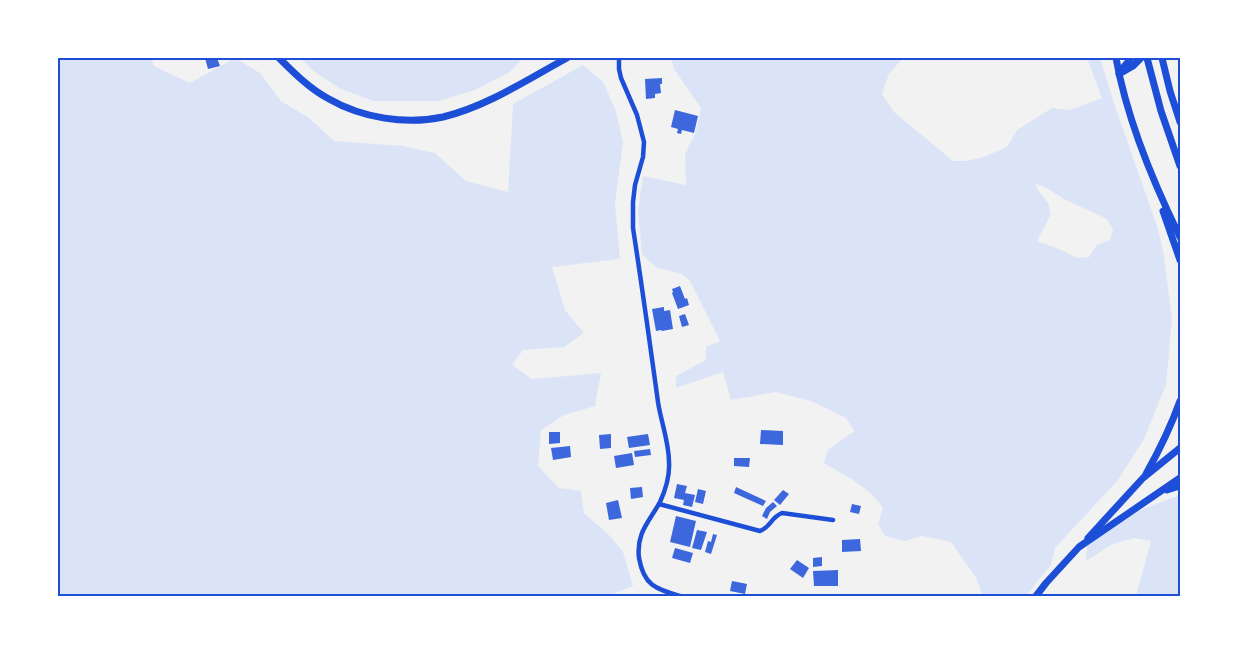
<svg xmlns="http://www.w3.org/2000/svg" width="1238" height="654" font-family="Montserrat,sans-serif">
	<style>
		.green { fill: #dbe4f7; fill-rule: evenodd }
		.building { fill: #3d67dc }
		.lines { fill: none; stroke-linecap: round; stroke-linejoin: round }
		.minor { stroke: #1d4ed8; stroke-width: 4.5 }
		.primary { stroke: #1d4ed8; stroke-width: 7 }
		.neatline { fill: none; stroke: #1d4ed8; stroke-width: 2 }
	</style>
	<rect width="100%" height="100%" fill="#f2f2f2"/>
	<g class="green">
		<path d="M 58,58 L 151,58 L 154,66 L 190,83 L 235,58 L 260,73 L 281,101 L 309,118 L 334,141 L 403,146 L 435,153 L 466,181 L 508,192 L 513,104 L 583,65 L 603,82 L 616,111 L 623,142 L 615,204 L 620,259 L 552,267 L 565,310 L 584,333 L 564,347 L 523,350 L 512,365 L 532,379 L 601,373 L 595,406 L 564,415 L 541,430 L 538,466 L 559,488 L 581,491 L 584,513 L 609,535 L 623,552 L 633,586 L 608,596 L 58,596 Z"/>
		<path d="M 300,58 L 523,58 L 510,72 L 475,90 L 439,101 L 373,101 L 339,88 L 312,70 Z"/>
		<path d="M 671,58 L 903,58 L 889,74 L 882,94 L 894,112 L 953,161 L 965,161 L 984,157 L 1007,147 L 1017,130 L 1052,108 L 1070,110 L 1102,98 L 1088,61 L 1088,58 L 1100,58 L 1115,106 L 1158,229 L 1164,256 L 1172,320 L 1166,385 L 1144,439 L 1118,480 L 1055,548 L 1051,565 L 1026,596 L 983,596 L 975,576 L 951,542 L 922,536 L 905,541 L 896,539 L 885,536 L 878,524 L 883,508 C 868,486 846,476 824,463 L 828,450 L 850,434 L 855,432 L 846,418 L 811,401 L 776,392 L 731,400 L 723,372 L 676,388 L 676,376 L 706,360 L 706,347 L 720,341 L 690,281 L 682,274 L 657,268 L 642,254 L 638,210 L 643,176 L 686,185 L 685,154 L 696,132 L 701,108 L 674,69 ZM 1035,184 L 1045,187 L 1064,199 L 1107,219 L 1113,230 L 1110,240 L 1097,245 L 1089,257 L 1077,258 L 1059,249 L 1037,241 L 1051,214 L 1048,203 L 1038,190 Z"/>
		<path d="M 1180,495 L 1180,596 L 1136,596 L 1151,541 L 1134,538 L 1113,544 L 1086,561 L 1087,546 L 1124,516 Z"/>
	</g>
	<g class="building">
		<path d="M 205,58 L 217,58 L 220,66 L 208,69 Z"/>
		<path d="M 662,78 L 662,84 L 660,84 L 661,93 L 655,94 L 655,98 L 646,99 L 645,79 Z"/>
		<path d="M 675,110 L 698,116 L 694,133 L 682,130 L 681,134 L 677,133 L 678,129 L 671,127 Z"/>
		<path d="M 680,286 L 685,299 L 687,298 L 689,305 L 678,309 L 672,293 L 673,292 L 672,289 Z"/>
		<path d="M 664,307 L 664,311 L 670,310 L 673,329 L 662,331 L 661,330 L 656,331 L 652,309 Z"/>
		<path d="M 685,314 L 689,325 L 682,327 L 679,316 Z"/>
		<path d="M 761,430 L 783,431 L 783,445 L 760,444 Z"/>
		<path d="M 549,432 L 560,432 L 560,443 L 549,444 Z"/>
		<path d="M 611,434 L 611,448 L 600,449 L 599,435 Z"/>
		<path d="M 648,434 L 650,445 L 629,448 L 627,437 Z"/>
		<path d="M 570,446 L 571,457 L 553,460 L 551,448 Z"/>
		<path d="M 650,449 L 651,455 L 635,457 L 634,451 Z"/>
		<path d="M 632,453 L 634,465 L 616,468 L 614,456 Z"/>
		<path d="M 734,458 L 750,458 L 749,467 L 734,466 Z"/>
		<path d="M 677,484 L 687,486 L 685,493 L 695,495 L 692,507 L 683,505 L 684,500 L 674,498 Z"/>
		<path d="M 642,487 L 643,497 L 631,499 L 630,488 Z"/>
		<path d="M 736,487 L 766,501 L 763,506 L 734,493 Z"/>
		<path d="M 698,489 L 706,491 L 703,504 L 695,502 Z"/>
		<path d="M 783,490 L 789,494 L 780,505 L 774,500 Z"/>
		<path d="M 618,500 L 622,518 L 609,520 L 606,503 Z"/>
		<path d="M 773,502 L 777,506 L 770,512 L 767,519 L 762,516 L 766,508 Z"/>
		<path d="M 852,504 L 861,506 L 859,514 L 850,512 Z"/>
		<path d="M 676,516 L 696,521 L 690,547 L 670,542 Z"/>
		<path d="M 697,530 L 707,532 L 701,550 L 692,548 Z"/>
		<path d="M 713,534 L 717,535 L 711,554 L 705,552 L 708,541 L 711,542 Z"/>
		<path d="M 860,539 L 861,551 L 842,552 L 842,540 Z"/>
		<path d="M 675,548 L 693,553 L 690,563 L 672,558 Z"/>
		<path d="M 822,557 L 822,566 L 813,567 L 813,558 Z"/>
		<path d="M 797,560 L 809,568 L 803,578 L 790,569 Z"/>
		<path d="M 838,570 L 838,586 L 814,586 L 813,571 Z"/>
		<path d="M 732,581 L 747,584 L 745,594 L 730,591 Z"/>
	</g>
	<g class="lines">
		<g class="minor">
			<path d="M 619,58 L 619,69 L 621,78 L 637,115 L 644,142 L 643,157 L 635,185 L 633,202 L 633,228 C 642,286 650,344 658,402 C 661,422 669,442 669,462 C 670,477 666,489 660,502 C 649,522 636,533 639,558 C 644,586 656,589 680,596"/>
			<path d="M 659,504 L 760,531 C 772,526 770,518 782,513 L 833,520"/>
		</g>
		<g class="primary">
			<path d="M 279,58 C 294,73 310,89 329,99 C 362,118 406,125 443,117 C 488,106 528,79 567,58"/>
			<path d="M 1116,58 C 1127,120 1152,180 1180,237"/>
			<path d="M 1147,58 L 1161,111 L 1180,166"/>
			<path d="M 1162,58 L 1170,91 L 1180,122"/>
			<path d="M 1120,72 L 1131,58"/>
			<path d="M 1119,74 L 1133,66 L 1141,58"/>
			<path d="M 1163,211 L 1180,260"/>
			<path d="M 1146,474 C 1160,449 1170,429 1180,401"/>
			<path d="M 1167,490 L 1180,486"/>
			<path d="M 1088,538 L 1143,478 L 1180,448"/>
			<path d="M 1036,596 L 1046,583 L 1079,547 L 1180,478"/>
		</g>
	</g>
	<rect width="1238" height="654" fill="none" stroke="#ffffff" stroke-width="118"/>
	<rect x="59" y="59" width="1120" height="536" class="neatline"/>
</svg>
